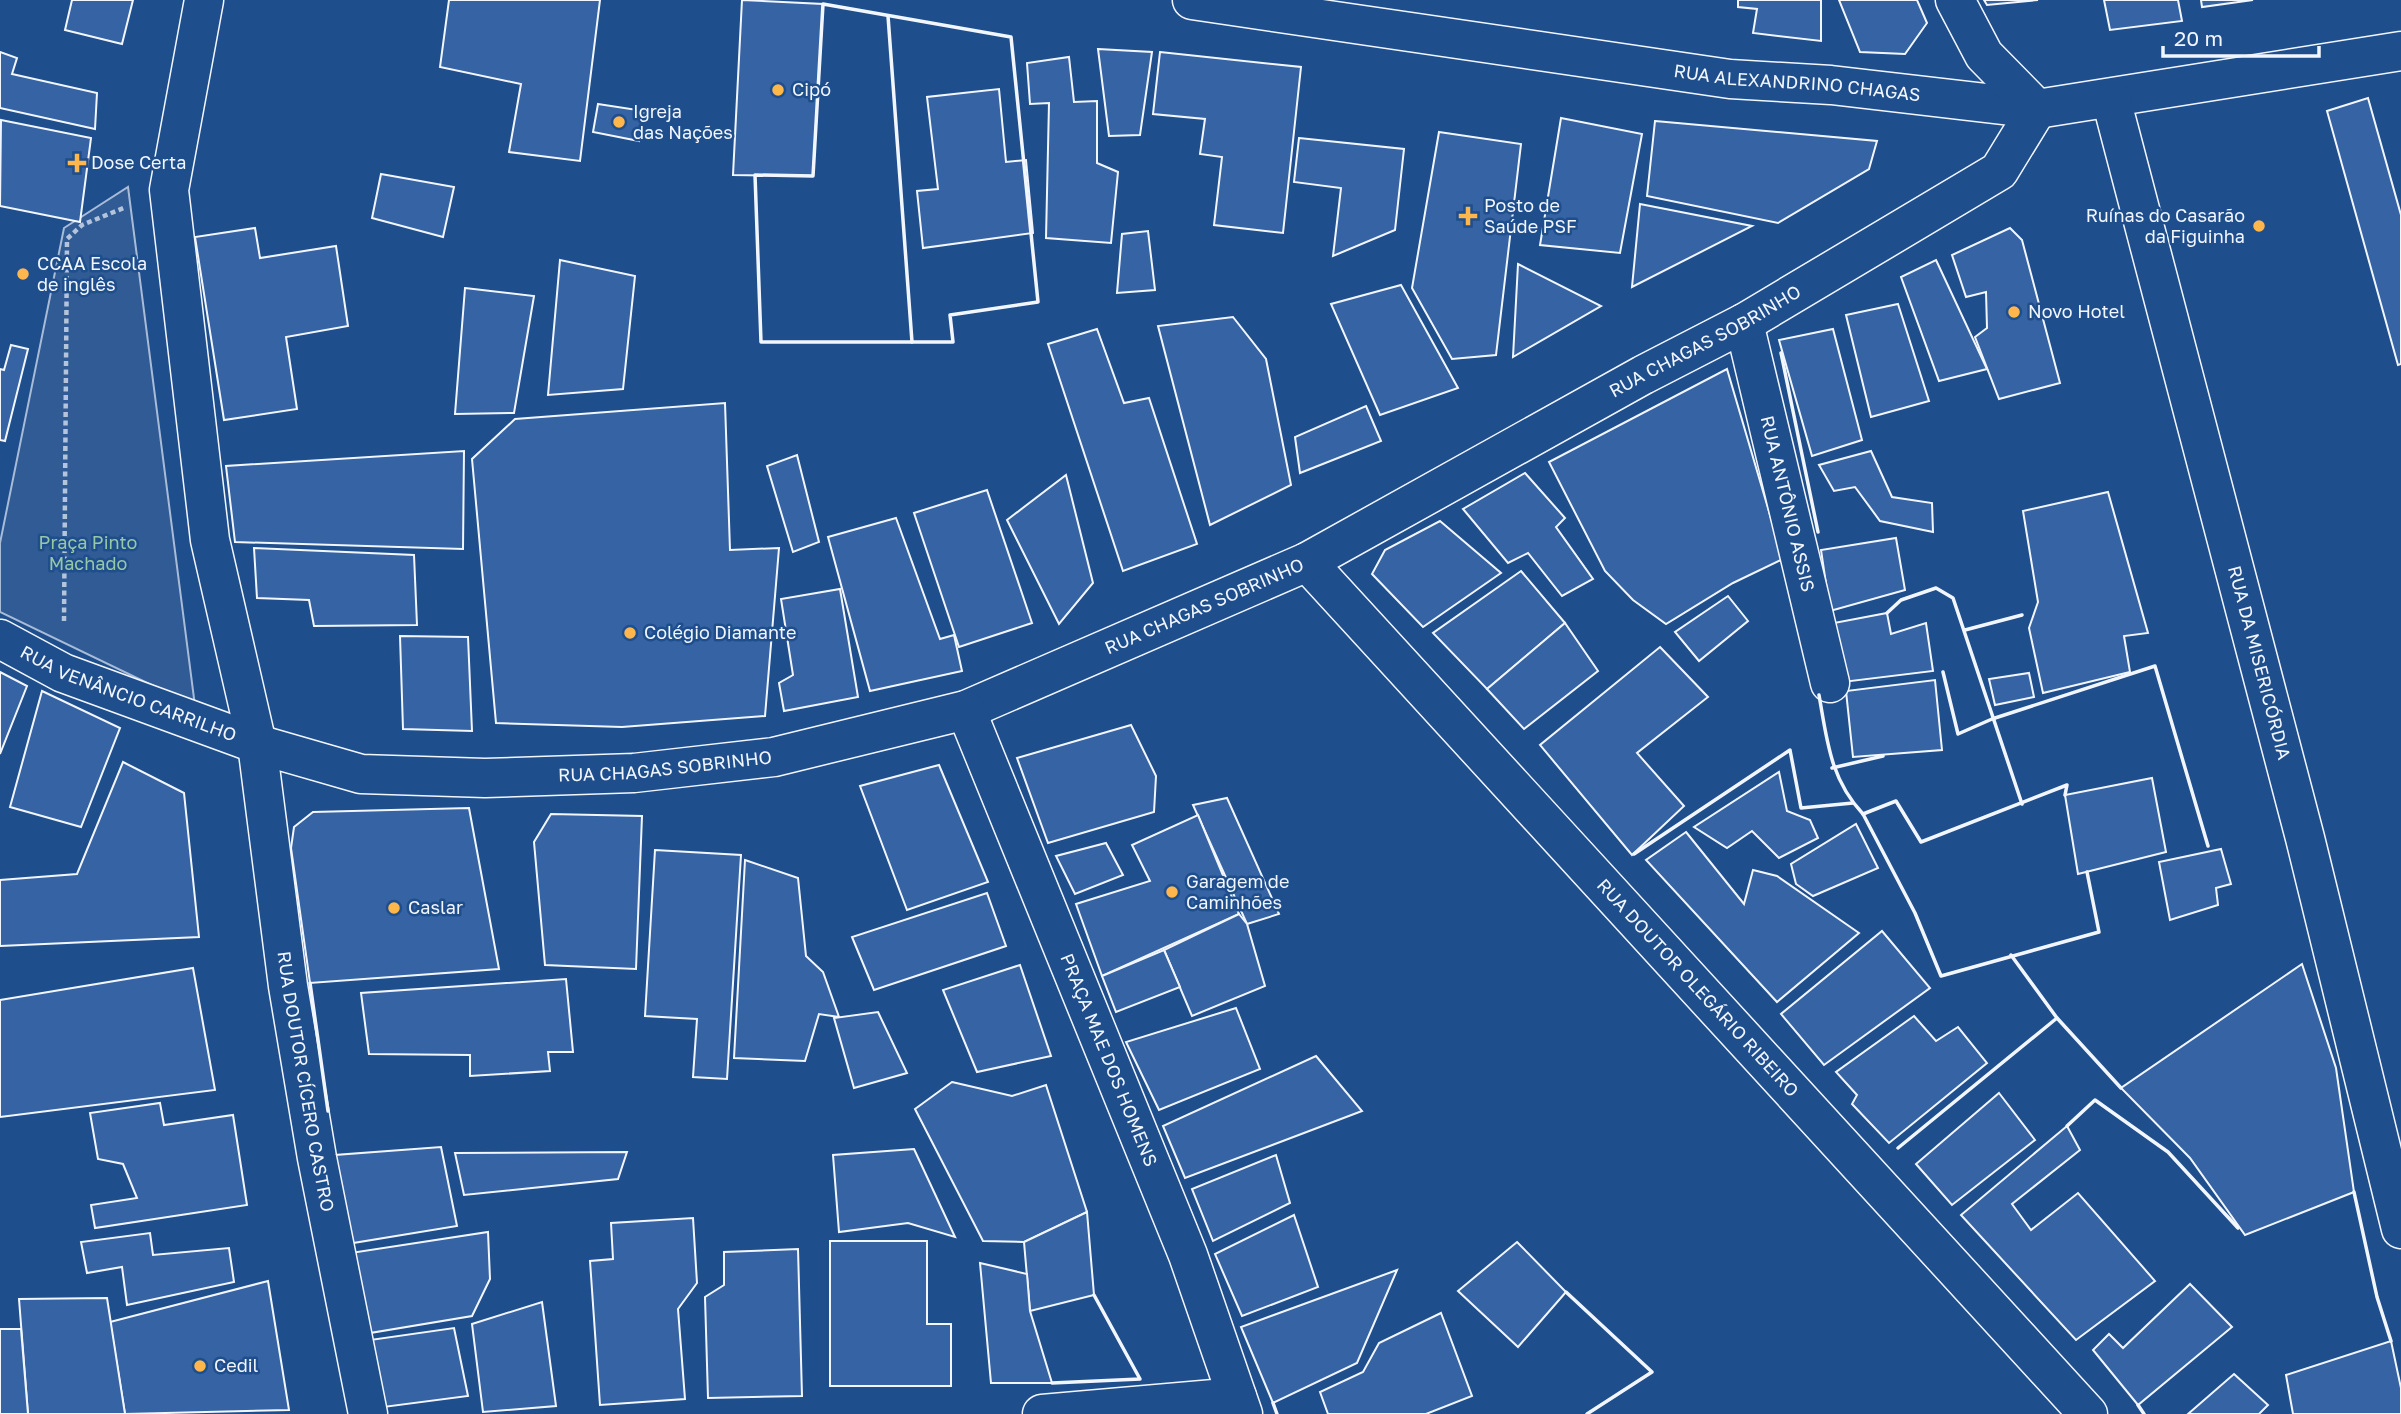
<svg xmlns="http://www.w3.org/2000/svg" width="2401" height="1414" font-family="'Golos Text',sans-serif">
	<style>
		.green { fill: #305b95; stroke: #a8bbd7; stroke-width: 2 }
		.building { fill: #3563a3; stroke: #f2f6ff; stroke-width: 2 }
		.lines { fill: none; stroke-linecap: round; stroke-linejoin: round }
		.minor-casing { stroke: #f2f6ff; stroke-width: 41 }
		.path { stroke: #b3c4dc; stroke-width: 4.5; stroke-dasharray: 5 3.5; stroke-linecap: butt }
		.minor { stroke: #1f4e8c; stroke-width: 38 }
		.wall { stroke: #f2f6ff; stroke-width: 3.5 }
		.poi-dot { fill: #ffb74d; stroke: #1f4e8c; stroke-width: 2.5 }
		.labels { text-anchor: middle; stroke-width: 5; stroke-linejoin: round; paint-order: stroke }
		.street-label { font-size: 18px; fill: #f2f6ff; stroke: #1f4e8c }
		.poi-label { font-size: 18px; fill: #f2f6ff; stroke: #1f4e8c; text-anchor: start }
		.park-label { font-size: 18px; fill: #97c8a6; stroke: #1f4e8c }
	</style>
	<rect width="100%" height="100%" fill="#1f4e8c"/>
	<path class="green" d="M 128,187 L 195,706 L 0,612 L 0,543 L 64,228 Z"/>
	<g class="building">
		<path d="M 72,0 L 133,0 L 122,44 L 65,30 Z"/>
		<path d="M 449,0 L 600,0 L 580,161 L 509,152 L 521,84 L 440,67 Z"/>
		<path d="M 742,0 L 823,4 L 813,176 L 733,175 Z"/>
		<path d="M 1738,0 L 1821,0 L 1821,41 L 1753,33 L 1757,9 L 1738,7 Z"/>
		<path d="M 1839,0 L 1917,0 L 1927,23 L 1905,54 L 1860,52 Z"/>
		<path d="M 1984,0 L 2038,0 L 1987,5 Z"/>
		<path d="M 2104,0 L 2178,0 L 2182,21 L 2110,30 Z"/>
		<path d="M 2201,0 L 2253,0 L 2202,7 Z"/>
		<path d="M 1098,49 L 1152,52 L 1140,135 L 1109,136 Z"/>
		<path d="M 0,52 L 17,58 L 12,74 L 97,93 L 95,129 L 0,108 Z"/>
		<path d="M 1160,52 L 1301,67 L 1283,233 L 1214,225 L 1222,157 L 1200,154 L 1205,119 L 1153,114 Z"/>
		<path d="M 1069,57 L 1074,102 L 1097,101 L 1097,163 L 1118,172 L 1111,243 L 1046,238 L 1049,103 L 1030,104 L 1027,63 Z"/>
		<path d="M 999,89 L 1006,162 L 1026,160 L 1033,233 L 923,248 L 917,191 L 938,189 L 927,97 Z"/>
		<path d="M 2368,98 L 2401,215 L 2401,364 L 2398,365 L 2327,111 Z"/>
		<path d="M 598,104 L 644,111 L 639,141 L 593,132 Z"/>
		<path d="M 1561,118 L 1642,134 L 1620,253 L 1540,245 Z"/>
		<path d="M 1,120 L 91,138 L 80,222 L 0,206 Z"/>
		<path d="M 1655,121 L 1877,141 L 1869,169 L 1778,223 L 1647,196 Z"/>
		<path d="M 1439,132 L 1521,144 L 1496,355 L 1452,359 L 1412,288 Z"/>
		<path d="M 1299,138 L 1404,149 L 1395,230 L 1333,256 L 1341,188 L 1294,182 Z"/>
		<path d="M 381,174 L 454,187 L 443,237 L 372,218 Z"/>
		<path d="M 1640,204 L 1752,226 L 1632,287 Z"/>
		<path d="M 255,228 L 260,258 L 336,246 L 348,326 L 286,337 L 297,409 L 224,420 L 195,237 Z"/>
		<path d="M 2010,228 L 2022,240 L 2060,383 L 1999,399 L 1975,337 L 1987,328 L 1986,292 L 1966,297 L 1952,255 Z"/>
		<path d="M 1148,231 L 1155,290 L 1117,293 L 1122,234 Z"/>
		<path d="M 560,260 L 635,276 L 623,389 L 548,395 Z"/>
		<path d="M 1936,260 L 1987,369 L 1939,381 L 1901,277 Z"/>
		<path d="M 1518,264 L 1601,306 L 1513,357 Z"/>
		<path d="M 1401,285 L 1458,388 L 1380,415 L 1331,304 Z"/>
		<path d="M 465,288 L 534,296 L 514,413 L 455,414 Z"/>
		<path d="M 1898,304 L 1929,401 L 1871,417 L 1846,315 Z"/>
		<path d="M 1233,317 L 1266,359 L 1291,485 L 1210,525 L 1158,326 Z"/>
		<path d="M 1097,329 L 1124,403 L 1149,398 L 1197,544 L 1123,571 L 1048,344 Z"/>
		<path d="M 1833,329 L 1862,440 L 1812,456 L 1779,340 Z"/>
		<path d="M 11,345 L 28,349 L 5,441 L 0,440 L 0,369 L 4,370 Z"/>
		<path d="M 1727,369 L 1783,559 L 1733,583 L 1666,624 L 1633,600 L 1605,571 L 1549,462 Z"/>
		<path d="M 725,403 L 730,550 L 779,548 L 765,716 L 622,727 L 496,723 L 472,459 L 515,419 Z"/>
		<path d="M 1366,406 L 1381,441 L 1300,473 L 1295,437 Z"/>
		<path d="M 464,451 L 463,549 L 235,542 L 226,466 Z"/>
		<path d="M 1871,451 L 1892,497 L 1932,503 L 1933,532 L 1880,521 L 1855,487 L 1834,491 L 1819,465 Z"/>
		<path d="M 797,455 L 819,542 L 793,552 L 767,466 Z"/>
		<path d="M 1525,473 L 1565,518 L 1556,527 L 1593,579 L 1562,596 L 1528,553 L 1508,563 L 1463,509 Z"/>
		<path d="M 1066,475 L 1093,583 L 1059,624 L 1007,520 Z"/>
		<path d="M 987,490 L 1032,623 L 959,647 L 914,513 Z"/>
		<path d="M 2108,492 L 2148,633 L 2124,636 L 2130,672 L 2043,693 L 2029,628 L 2038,602 L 2023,511 Z"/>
		<path d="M 896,518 L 940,639 L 954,635 L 962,671 L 870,691 L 828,537 Z"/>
		<path d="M 1440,521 L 1501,573 L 1423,627 L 1372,574 L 1385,550 Z"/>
		<path d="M 1896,538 L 1905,590 L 1830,611 L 1821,550 Z"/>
		<path d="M 254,548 L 414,555 L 417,625 L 314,626 L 309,600 L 257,598 Z"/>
		<path d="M 1521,571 L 1565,623 L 1487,689 L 1433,633 Z"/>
		<path d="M 840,589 L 858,697 L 784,711 L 779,683 L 793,675 L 781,599 Z"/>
		<path d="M 1728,596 L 1748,621 L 1699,661 L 1675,632 Z"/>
		<path d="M 1887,613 L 1891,634 L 1926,623 L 1933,671 L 1843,682 L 1834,623 Z"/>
		<path d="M 1565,623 L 1598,671 L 1524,729 L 1487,689 Z"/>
		<path d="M 400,636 L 468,637 L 472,731 L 403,729 Z"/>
		<path d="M 1660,647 L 1708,697 L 1637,753 L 1684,806 L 1632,855 L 1540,745 Z"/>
		<path d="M 0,672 L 27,686 L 0,754 Z"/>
		<path d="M 2029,673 L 2034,697 L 1995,705 L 1989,679 Z"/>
		<path d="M 1935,680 L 1942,750 L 1853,757 L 1846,691 Z"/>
		<path d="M 42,691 L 120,728 L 81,827 L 10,807 Z"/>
		<path d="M 1131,725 L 1156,776 L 1154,812 L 1048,843 L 1017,758 Z"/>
		<path d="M 123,762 L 184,793 L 199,937 L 0,946 L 0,880 L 77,874 Z"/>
		<path d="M 939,765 L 988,882 L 907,910 L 860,786 Z"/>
		<path d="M 1779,772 L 1787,811 L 1810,820 L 1818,838 L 1779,858 L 1752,831 L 1727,848 L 1694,827 Z"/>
		<path d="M 2152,778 L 2166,852 L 2078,874 L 2065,795 Z"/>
		<path d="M 1227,798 L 1279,914 L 1247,924 L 1193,805 Z"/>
		<path d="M 469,808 L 499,969 L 310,983 L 291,848 L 294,827 L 313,812 Z"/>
		<path d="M 551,814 L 642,816 L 636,969 L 545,965 L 534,842 Z"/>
		<path d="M 1198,815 L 1239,914 L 1102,976 L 1076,904 L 1150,881 L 1132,845 Z"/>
		<path d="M 1856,824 L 1878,868 L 1813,896 L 1796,884 L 1791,864 Z"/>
		<path d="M 1686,832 L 1744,904 L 1753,870 L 1777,876 L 1859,933 L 1777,1002 L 1646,860 Z"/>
		<path d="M 1106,843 L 1123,875 L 1075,894 L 1056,856 Z"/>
		<path d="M 2221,849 L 2231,884 L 2216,888 L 2218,905 L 2170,920 L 2159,862 Z"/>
		<path d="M 655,850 L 741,855 L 727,1079 L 693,1077 L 697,1019 L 645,1016 Z"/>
		<path d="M 745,860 L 798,878 L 806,956 L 823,972 L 839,1017 L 819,1014 L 805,1061 L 734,1058 Z"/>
		<path d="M 987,893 L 1006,946 L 874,990 L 852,937 Z"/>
		<path d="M 1239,914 L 1247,924 L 1265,986 L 1192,1016 L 1164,950 Z"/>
		<path d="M 1882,931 L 1930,988 L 1824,1065 L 1781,1014 Z"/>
		<path d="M 1164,950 L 1180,987 L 1116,1012 L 1102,976 Z"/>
		<path d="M 2302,964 L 2336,1068 L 2354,1192 L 2245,1235 L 2190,1158 L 2121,1088 Z"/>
		<path d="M 1020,965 L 1051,1056 L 977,1072 L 943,990 Z"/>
		<path d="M 193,968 L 215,1090 L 0,1117 L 0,1000 Z"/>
		<path d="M 566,979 L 573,1052 L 548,1052 L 550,1071 L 470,1076 L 470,1055 L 369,1054 L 361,993 Z"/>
		<path d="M 1236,1008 L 1260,1069 L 1159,1110 L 1126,1042 Z"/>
		<path d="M 878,1012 L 907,1073 L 854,1088 L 834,1018 Z"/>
		<path d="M 1914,1016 L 1936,1041 L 1958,1027 L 1987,1063 L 1889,1143 L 1852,1104 L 1857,1095 L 1836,1072 Z"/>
		<path d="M 1316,1056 L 1362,1111 L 1185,1178 L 1163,1126 Z"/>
		<path d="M 952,1082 L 1012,1096 L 1046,1085 L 1087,1212 L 1024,1242 L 983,1241 L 915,1109 Z"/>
		<path d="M 1999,1093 L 2035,1140 L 1952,1205 L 1916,1164 Z"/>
		<path d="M 160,1103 L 164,1125 L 233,1115 L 247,1205 L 95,1228 L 91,1205 L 137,1198 L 123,1164 L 98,1159 L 90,1113 Z"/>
		<path d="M 2067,1126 L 2080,1150 L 2012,1204 L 2031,1230 L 2078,1193 L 2155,1281 L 2076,1340 L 1961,1215 Z"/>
		<path d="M 441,1147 L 457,1226 L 347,1244 L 335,1155 Z"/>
		<path d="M 914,1149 L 955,1237 L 908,1223 L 839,1232 L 833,1155 Z"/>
		<path d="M 627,1152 L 618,1179 L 464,1195 L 455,1153 Z"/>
		<path d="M 1276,1155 L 1290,1203 L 1213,1241 L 1192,1189 Z"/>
		<path d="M 1087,1212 L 1094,1295 L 1030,1311 L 1024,1242 Z"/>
		<path d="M 1294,1215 L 1318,1287 L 1242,1316 L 1215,1254 Z"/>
		<path d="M 693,1218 L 697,1283 L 678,1309 L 685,1399 L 600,1405 L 590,1261 L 613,1259 L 611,1223 Z"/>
		<path d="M 488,1232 L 490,1279 L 472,1316 L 358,1335 L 344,1254 Z"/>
		<path d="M 150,1233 L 153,1255 L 229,1248 L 234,1282 L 127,1305 L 122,1267 L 87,1273 L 81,1242 Z"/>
		<path d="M 830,1241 L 927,1241 L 927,1324 L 951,1324 L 951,1386 L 830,1386 Z"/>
		<path d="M 1517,1242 L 1566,1292 L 1518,1347 L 1458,1291 Z"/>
		<path d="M 798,1249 L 802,1396 L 708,1398 L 705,1297 L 724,1285 L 724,1252 Z"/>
		<path d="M 980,1263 L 1027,1274 L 1030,1311 L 1052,1383 L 991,1383 Z"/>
		<path d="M 1397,1270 L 1357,1363 L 1273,1403 L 1241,1327 Z"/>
		<path d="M 268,1281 L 289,1410 L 125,1414 L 110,1322 Z"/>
		<path d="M 2190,1284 L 2232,1327 L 2138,1405 L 2093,1350 L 2109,1334 L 2123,1348 Z"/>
		<path d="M 107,1298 L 125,1414 L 28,1414 L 19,1299 Z"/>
		<path d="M 542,1302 L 556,1406 L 483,1412 L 472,1324 Z"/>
		<path d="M 1441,1313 L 1472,1396 L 1426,1414 L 1328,1414 L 1320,1392 L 1363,1372 L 1379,1343 Z"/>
		<path d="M 454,1328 L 468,1396 L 376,1408 L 363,1341 Z"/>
		<path d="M 0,1329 L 21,1329 L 28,1414 L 0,1414 Z"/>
		<path d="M 2391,1341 L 2401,1388 L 2401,1414 L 2293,1414 L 2286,1375 Z"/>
		<path d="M 2234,1374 L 2268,1405 L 2259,1414 L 2188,1414 Z"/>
	</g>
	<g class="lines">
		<defs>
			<g id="minor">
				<path id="s1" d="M 204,0 L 169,190 L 210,540 L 257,744 L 288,986 L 317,1158 L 368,1414"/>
				<path id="s2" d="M 1192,0 L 1730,79 L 1831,85 L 2037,109 L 2401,51"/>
				<path id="s3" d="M 2111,99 L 2305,838 L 2401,1229"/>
				<path id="s4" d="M 1744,323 L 1830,683"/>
				<path id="s5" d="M 1307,562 L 2088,1414"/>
				<path id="s6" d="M 0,639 L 63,673 L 257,744 L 361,774 L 485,778 L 634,773 L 774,757 L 966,710 L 1307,562 L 1643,375 L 1744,323 L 1999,171 L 2037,109 L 1984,55 L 1955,0"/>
				<path id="s7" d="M 966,710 L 1188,1255 L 1243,1414"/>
				<path d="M 1042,1414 L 1237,1397"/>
			</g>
		</defs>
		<use href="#minor" class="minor-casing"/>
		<path class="path" d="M 64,621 L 67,239 L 82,225 L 126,207"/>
		<use href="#minor" class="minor"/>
		<g class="wall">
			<path d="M 823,4 L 1011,37 L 1038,302 L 950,315 L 953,342 L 761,342 L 755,175 L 813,176 Z"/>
			<path d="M 888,16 L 912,342"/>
			<path d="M 1781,353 L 1818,532"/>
			<path d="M 1887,613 L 1901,600 L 1936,588 L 1953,598 L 2022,804"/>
			<path d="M 1965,630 L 2022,615"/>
			<path d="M 1943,672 L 1958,734 L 1992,719 L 2155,666 L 2208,846"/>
			<path d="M 1819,695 C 1827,740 1830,779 1863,814 L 1915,913 L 1941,976 L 2099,932 L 2087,872"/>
			<path d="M 1832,768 L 1883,756"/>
			<path d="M 1863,814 L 1896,801 L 1921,842 L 2067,785 L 2065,795"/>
			<path d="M 1634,854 L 1790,750 L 1801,808 L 1853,803"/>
			<path d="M 2011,955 L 2057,1018 L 2121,1088"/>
			<path d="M 310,983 L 328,1111"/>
			<path d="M 2067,1126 L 2095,1100 L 2168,1152 L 2238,1228"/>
			<path d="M 1898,1148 L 2057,1018"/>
			<path d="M 2354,1192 L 2377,1297 L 2391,1341"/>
			<path d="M 1566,1292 L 1652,1372 L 1587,1414"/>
			<path d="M 1052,1383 L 1140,1379 L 1094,1295"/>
			<path d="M 1273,1403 L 1277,1414"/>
			<path d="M 2138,1405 L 2144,1414"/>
		</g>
	</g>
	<g class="poi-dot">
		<circle cx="778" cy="90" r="7"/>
		<circle cx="619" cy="122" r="7"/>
		<path d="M73.5 152.5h7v7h7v7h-7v7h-7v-7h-7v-7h7z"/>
		<path d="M1464.5 205.5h7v7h7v7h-7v7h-7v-7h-7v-7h7z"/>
		<circle cx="2259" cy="226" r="7"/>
		<circle cx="23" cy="274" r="7"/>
		<circle cx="2014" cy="312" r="7"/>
		<circle cx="630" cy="633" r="7"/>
		<circle cx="1172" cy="892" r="7"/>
		<circle cx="394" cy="908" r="7"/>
		<circle cx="200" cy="1366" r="7"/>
	</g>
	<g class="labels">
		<g class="street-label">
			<text dy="6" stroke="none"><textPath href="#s2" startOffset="611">RUA ALEXANDRINO CHAGAS</textPath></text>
			<text dy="6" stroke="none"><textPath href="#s6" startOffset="1825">RUA CHAGAS SOBRINHO</textPath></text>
			<text dy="6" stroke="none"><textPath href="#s4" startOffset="186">RUA ANTÔNIO ASSIS</textPath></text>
			<text dy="6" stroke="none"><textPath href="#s6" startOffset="1258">RUA CHAGAS SOBRINHO</textPath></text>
			<text dy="6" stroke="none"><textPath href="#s3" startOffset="583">RUA DA MISERICÓRDIA</textPath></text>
			<text dy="6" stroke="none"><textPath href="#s6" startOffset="140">RUA VENÂNCIO CARRILHO</textPath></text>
			<text dy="6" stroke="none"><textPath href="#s6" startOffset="691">RUA CHAGAS SOBRINHO</textPath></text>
			<text dy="6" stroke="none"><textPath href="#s5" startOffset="578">RUA DOUTOR OLEGÁRIO RIBEIRO</textPath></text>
			<text dy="6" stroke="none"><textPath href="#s7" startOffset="378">PRAÇA MAE DOS HOMENS</textPath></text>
			<text dy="6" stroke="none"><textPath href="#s1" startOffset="1096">RUA DOUTOR CÍCERO CASTRO</textPath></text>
		</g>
		<g class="poi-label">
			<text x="792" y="96">Cipó</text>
			<text x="633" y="118">Igreja<tspan x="633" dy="21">das Nações</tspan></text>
			<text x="91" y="169">Dose Certa</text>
			<text x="1484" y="212">Posto de<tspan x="1484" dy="21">Saúde PSF</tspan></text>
			<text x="2245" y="222" text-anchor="end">Ruínas do Casarão<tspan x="2245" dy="21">da Figuinha</tspan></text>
			<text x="37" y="270">CCAA Escola<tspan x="37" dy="21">de inglês</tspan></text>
			<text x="2028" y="318">Novo Hotel</text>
			<text x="644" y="639">Colégio Diamante</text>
			<text x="1186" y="888">Garagem de<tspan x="1186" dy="21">Caminhões</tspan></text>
			<text x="408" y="914">Caslar</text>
			<text x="214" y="1372">Cedil</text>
		</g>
		<g class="park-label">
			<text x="88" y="549">Praça Pinto<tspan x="88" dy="21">Machado</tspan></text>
		</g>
	</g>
	<path d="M2163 46v10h156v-10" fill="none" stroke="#f2f6ff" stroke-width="3.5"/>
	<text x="2174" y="46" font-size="21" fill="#f2f6ff" stroke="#1f4e8c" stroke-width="5" paint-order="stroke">20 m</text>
</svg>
